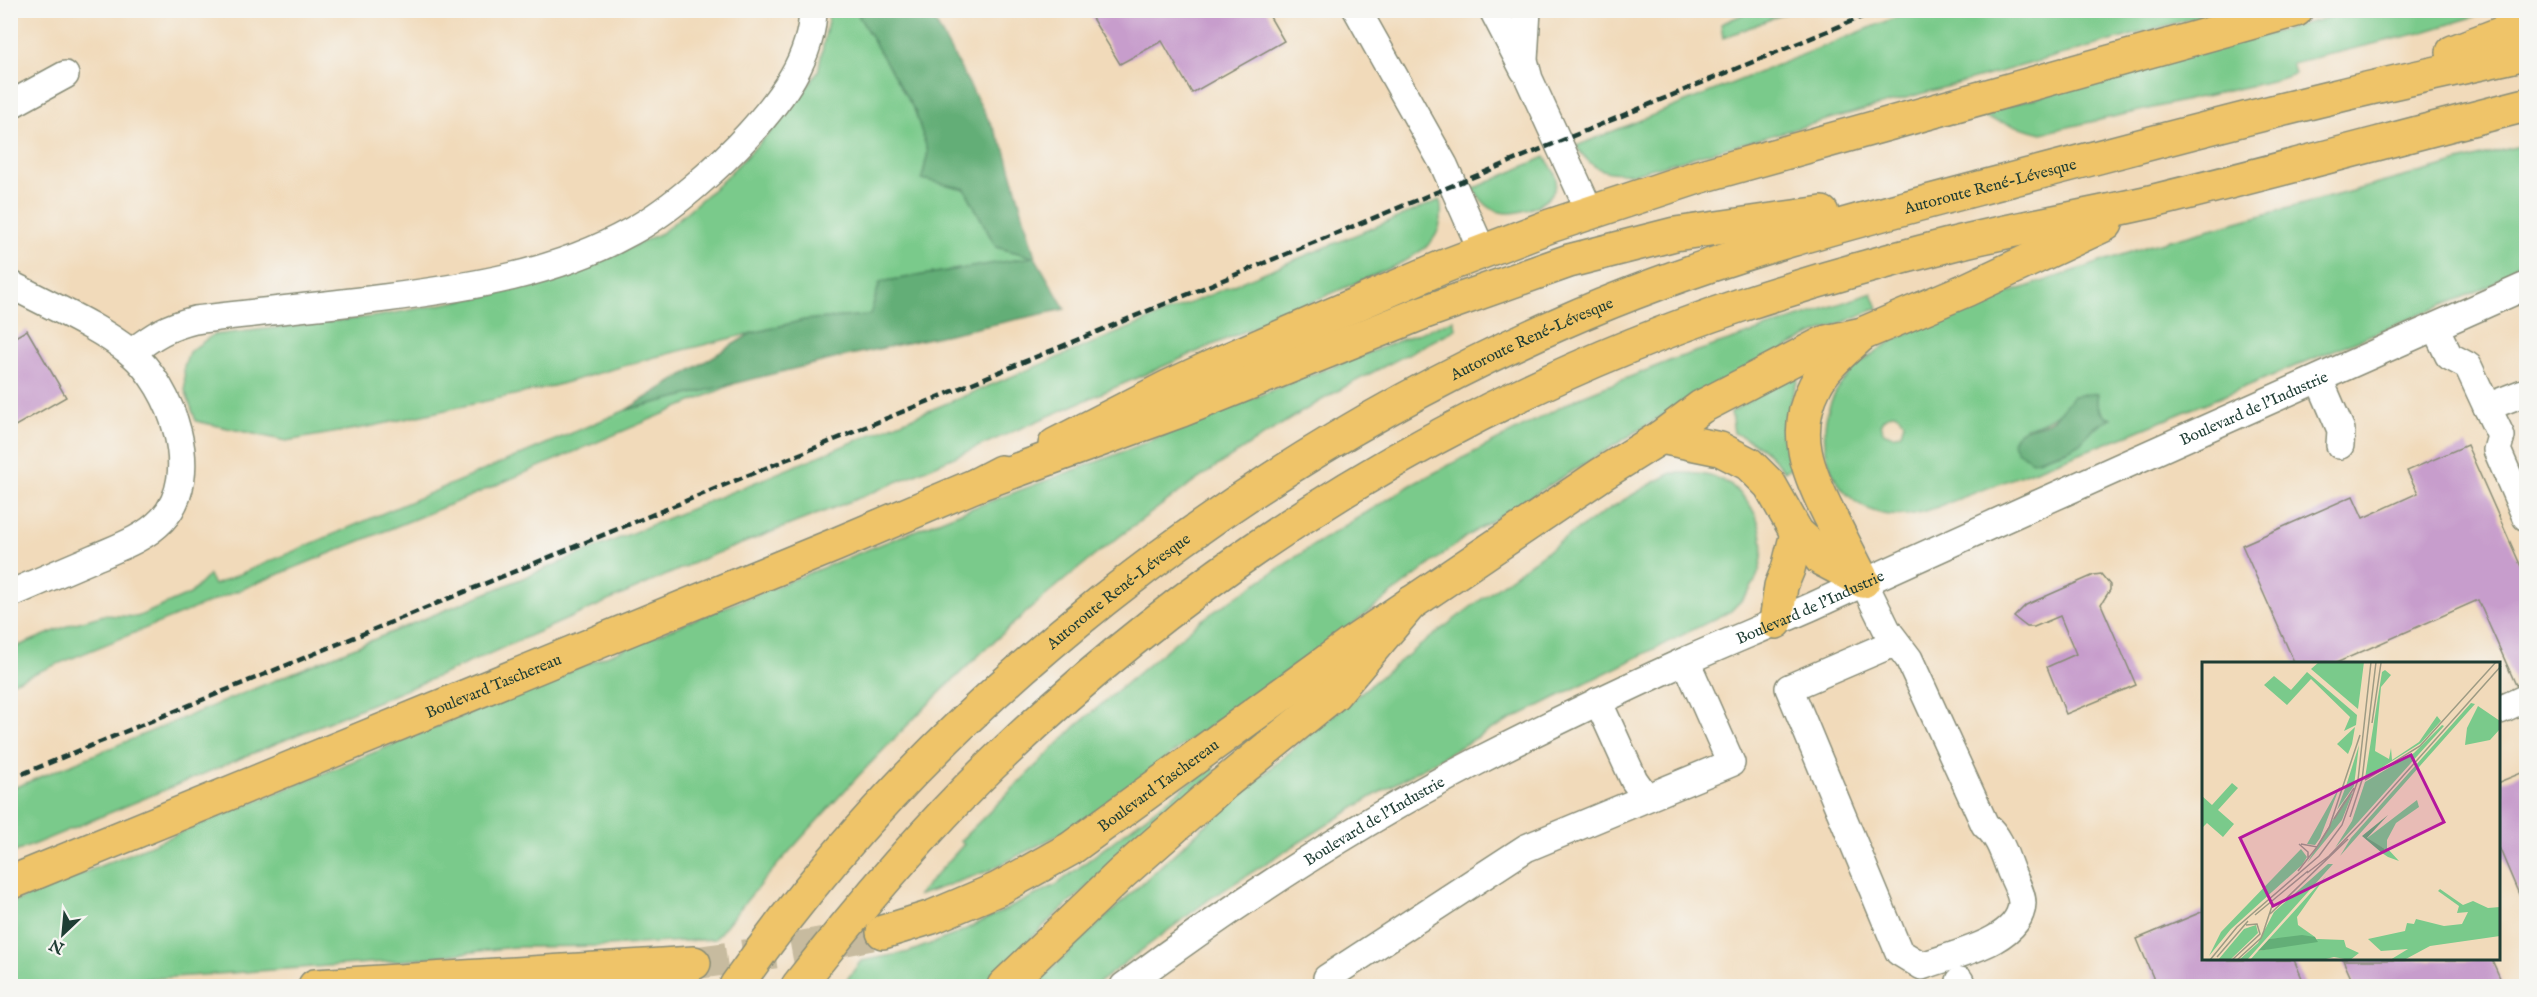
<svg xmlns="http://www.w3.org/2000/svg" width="2537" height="997" font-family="'IM FELL English',serif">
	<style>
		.green { fill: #7aca8b; stroke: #4c8460; stroke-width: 1.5; fill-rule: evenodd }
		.forest { fill: #63ae77; stroke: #417656; stroke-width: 1.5 }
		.building { fill: #c79dcc }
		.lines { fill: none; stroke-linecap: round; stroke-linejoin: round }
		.major-tunnel { stroke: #c7bb9f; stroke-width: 33; stroke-dasharray: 33 16; stroke-linecap: butt }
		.minor-casing { stroke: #888c77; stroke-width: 30 }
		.major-casing { stroke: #888c77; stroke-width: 36 }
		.highway-casing { stroke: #888c77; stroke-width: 36 }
		.minor { stroke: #fff; stroke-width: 27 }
		.major { stroke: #efc469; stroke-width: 33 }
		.highway { stroke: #efc469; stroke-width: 33 }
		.rail { stroke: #1f3d34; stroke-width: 4.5; stroke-dasharray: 9 4.5; stroke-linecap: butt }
		.labels { text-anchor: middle; stroke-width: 4.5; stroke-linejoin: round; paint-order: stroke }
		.street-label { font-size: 16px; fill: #1f3d34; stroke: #f6f6f2 }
		.inset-road { fill: none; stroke: #9d9b84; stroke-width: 1.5 }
		.view { fill: #b5179e; fill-opacity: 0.15; stroke: #b5179e; stroke-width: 3 }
		.inset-edge { fill: none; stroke: #1f3d34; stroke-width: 3 }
	</style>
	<rect width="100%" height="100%" fill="#f6f6f2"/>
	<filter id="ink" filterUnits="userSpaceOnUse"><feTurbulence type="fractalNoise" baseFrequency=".0167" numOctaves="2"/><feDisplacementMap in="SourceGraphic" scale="12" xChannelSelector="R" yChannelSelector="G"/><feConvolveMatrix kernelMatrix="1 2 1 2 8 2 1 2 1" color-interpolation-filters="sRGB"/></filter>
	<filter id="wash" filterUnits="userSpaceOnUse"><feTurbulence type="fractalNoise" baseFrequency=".008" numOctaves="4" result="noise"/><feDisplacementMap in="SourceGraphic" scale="24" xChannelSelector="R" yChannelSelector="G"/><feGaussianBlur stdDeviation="1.35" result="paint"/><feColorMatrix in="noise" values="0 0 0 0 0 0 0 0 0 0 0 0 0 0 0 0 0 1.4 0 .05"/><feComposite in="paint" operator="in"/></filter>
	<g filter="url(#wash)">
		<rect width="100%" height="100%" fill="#f1daba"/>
		<g class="green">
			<path d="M 1753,10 L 1791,11 L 1723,38 L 1721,24 Z"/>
			<path d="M 1914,10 L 2219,11 L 1636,173 C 1604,174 1594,172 1576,146 Z"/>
			<path d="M 828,11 L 875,11 L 859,16 L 915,111 L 928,152 L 922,179 L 965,189 L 996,247 L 1035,257 L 880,282 L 870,315 L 804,320 L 655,357 L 550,387 L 373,426 L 286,441 L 196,421 L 185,390 L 184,366 L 189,352 L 213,335 L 379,316 L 506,292 L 587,268 L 663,232 L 718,185 L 787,115 L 818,72 L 829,16 Z"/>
			<path d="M 2352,11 L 2486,11 L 2473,17 L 2420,33 L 2292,63 L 2295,74 L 2276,80 L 2042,133 L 1974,115 Z"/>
			<path d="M 2526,144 L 2526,257 L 2492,285 L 2133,433 L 1932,509 C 1916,514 1900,518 1883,514 C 1826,502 1808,428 1841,384 C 1867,349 1913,330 1952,312 L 2148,246 ZM 2082,394 L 2090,395 L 2104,415 L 2101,425 C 2089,430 2083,442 2071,448 C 2061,454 2049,454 2039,460 L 2026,427 C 2051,424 2063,408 2082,394 ZM 1894,413 L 1900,416 L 1904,423 L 1901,433 L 1893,436 L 1883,432 L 1881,423 L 1884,418 Z"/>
			<path d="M 1545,157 C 1548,162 1555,171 1556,177 C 1560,202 1520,217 1500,212 C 1487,209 1481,199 1473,189 Z"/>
			<path d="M 1440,200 C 1447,237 1426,250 1397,265 L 869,494 L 705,558 L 448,672 L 11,854 L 11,789 Z"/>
			<path d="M 1872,293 L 1878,308 L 1807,337 L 1665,414 L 1467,536 L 1333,639 L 1178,749 L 1109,804 L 1068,830 L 988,871 L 917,896 L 964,844 L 960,841 L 1077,725 L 1200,621 L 1317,543 L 1411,485 L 1580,397 L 1677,358 Z"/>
			<path d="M 1453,320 L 1456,329 C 1420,348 1384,366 1348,385 C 1261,434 1176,492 1098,553 C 1008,623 927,703 849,786 C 803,836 757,886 715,939 L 608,946 L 514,947 L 398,961 L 47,986 L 11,986 L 11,903 L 693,620 L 956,514 L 1115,455 L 1292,382 Z"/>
			<path d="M 1793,373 L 1798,380 C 1785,411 1784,435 1792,468 L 1784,471 C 1771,453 1754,441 1734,433 L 1731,412 Z"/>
			<path d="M 736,383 L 461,500 L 11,683 L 11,649 L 72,624 L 104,615 L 137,617 L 190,594 L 209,575 L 214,585 L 626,410 Z"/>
			<path d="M 1672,473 C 1691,473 1711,473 1727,483 C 1764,507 1773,554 1750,590 C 1745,598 1737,604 1731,611 L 1492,729 L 1368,799 L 1211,898 L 1094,986 L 1034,986 C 1176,848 1324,715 1483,598 C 1544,553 1605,507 1672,473 Z"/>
			<path d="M 1212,766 L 1216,773 L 1051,919 L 982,986 L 842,986 L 861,961 L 909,952 L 954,935 L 1056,885 Z"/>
		</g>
		<g class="forest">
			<path d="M 875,10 L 929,11 L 1005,150 L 1035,257 L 1065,309 L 846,356 L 626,410 L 750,334 L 804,320 L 870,315 L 880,282 L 1033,257 L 996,247 L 965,189 L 922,179 L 928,152 L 915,111 L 858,15 Z"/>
			<path d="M 2098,393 C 2095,407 2098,413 2111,418 L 2093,428 L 2080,443 L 2069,449 L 2032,461 L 2017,451 L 2012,442 C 2020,423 2039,430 2053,419 C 2060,413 2066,403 2073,396 Z"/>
		</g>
		<g id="blocks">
			<g class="building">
				<path d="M 1087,10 L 1266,10 L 1284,41 L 1192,93 L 1162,41 L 1120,64 Z"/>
				<path d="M 27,330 L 66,397 L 10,429 L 10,340 Z"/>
				<path d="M 2467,445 L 2526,578 L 2526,682 L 2516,685 L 2478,600 L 2334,664 L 2295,664 L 2242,545 L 2353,496 L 2363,518 L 2418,493 L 2407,471 Z"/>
				<path d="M 2101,574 L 2110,585 L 2110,590 L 2101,604 L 2136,685 L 2066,714 L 2047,667 L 2076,654 L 2060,616 L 2034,627 L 2027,627 L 2014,617 L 2026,605 L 2094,575 Z"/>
				<path d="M 2526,771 L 2526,911 L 2499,847 L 2499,782 Z"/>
				<path d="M 2204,911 L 2204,960 L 2294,960 L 2306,987 L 2157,987 L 2137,939 Z"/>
				<path d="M 2343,960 L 2492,960 L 2504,987 L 2355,987 Z"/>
			</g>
		</g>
	</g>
	<g filter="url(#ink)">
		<use href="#blocks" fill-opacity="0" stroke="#888c77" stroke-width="1.5"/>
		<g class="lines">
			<path class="major-tunnel" d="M 694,963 L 782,951 L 883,932"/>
			<defs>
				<g id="minor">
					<path d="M 1357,10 L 1444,165 L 1482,251"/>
					<path d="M 1493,10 L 1524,70"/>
					<path d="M 1527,10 L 1524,60 L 1529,79 L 1590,212"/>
					<path d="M 10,105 L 65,75"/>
					<path d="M 10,284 C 50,306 95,324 130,352 C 172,387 204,475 162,520 C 144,539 117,548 94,558 C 66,570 38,582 10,594"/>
					<path d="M 2435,327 L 2449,356 L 2468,366 L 2487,407 L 2523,393"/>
					<path d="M 131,353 C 154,335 167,327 195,320 C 258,312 322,306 385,298 C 470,287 556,274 632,231 C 672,209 720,166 750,133 C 781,99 812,58 813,10"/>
					<path d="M 2319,379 L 2341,430 L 2340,445"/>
					<path d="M 2487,407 L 2501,436 L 2497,450 L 2526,517"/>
					<path d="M 1863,581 L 1887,630 L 1909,659 L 1985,825 C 2000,837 2004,854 2011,872 C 2015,881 2022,894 2022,903 C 2021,942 1951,955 1922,966 L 1899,952 L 1789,688 L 1896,642"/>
					<path d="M 1598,701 L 1634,780 L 1646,797"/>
					<path d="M 2500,710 L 2526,698"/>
					<path d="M 1960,981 L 1962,986"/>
					<path id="s1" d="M 1124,986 C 1235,904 1353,826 1476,762 C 1544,727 1613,694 1683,662 C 1726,643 1770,625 1813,606 C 2050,497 2289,392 2526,286"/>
					<path d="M 1331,986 L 1327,978 L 1526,848 L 1731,763 L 1686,661"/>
				</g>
				<g id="major">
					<path d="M 1055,445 L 1170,386 L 1222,362 L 1445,266 L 1550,226 L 1698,177 L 2296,10"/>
					<path d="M 1776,622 L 1781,586 L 1788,569 L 1797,533"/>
					<path id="s2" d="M 10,883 L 835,545 L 976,485 L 1001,472"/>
					<path id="s3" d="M 883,932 L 932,917 L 998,889 L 1070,849 L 1348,646 L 1602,474 L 1661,437 L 1720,449 L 1749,464 L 1770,485 L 1797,533 L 1814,548 L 1821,559 L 1863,581"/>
					<path d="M 315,986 L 694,963"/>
				</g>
				<g id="highway">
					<path d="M 2453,52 L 2526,24"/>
					<path d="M 1861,335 C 1845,350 1825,366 1815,386 C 1791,432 1808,473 1830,516 C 1841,538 1852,560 1863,581"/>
					<path d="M 1661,437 L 1701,407 L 1826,342 L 1862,334 L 1966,290 L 2106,224"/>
					<path d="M 976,485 L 1182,410 L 1422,313 L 1569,261 L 1675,234 L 1822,213"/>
					<path id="s4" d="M 736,986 C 935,700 1245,461 1563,322 C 1707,258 1859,220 2010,180 C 2118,152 2225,123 2333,97 C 2397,81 2462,68 2526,53"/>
					<path d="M 798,986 C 861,905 928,825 1003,754 C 1213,553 1466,397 1741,305 C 1811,282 1881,262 1953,244 C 2021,227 2090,216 2158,200 C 2281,170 2404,136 2526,105"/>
					<path d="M 1004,986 L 1122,873 L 1222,785 L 1334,694 L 1411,603"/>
				</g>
			</defs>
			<use href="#minor" class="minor-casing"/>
			<use href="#major" class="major-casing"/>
			<use href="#highway" class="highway-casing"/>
			<use href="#minor" class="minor"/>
			<use href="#major" class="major"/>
			<use href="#highway" class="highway"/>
			<path class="rail" d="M 10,779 L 1879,10"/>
		</g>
	</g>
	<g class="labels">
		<g class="street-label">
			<text dy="6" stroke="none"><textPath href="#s4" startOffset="1522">Autoroute René-Lévesque</textPath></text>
			<text dy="6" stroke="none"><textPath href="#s4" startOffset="1038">Autoroute René-Lévesque</textPath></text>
			<text dy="6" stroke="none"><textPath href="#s1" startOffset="1272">Boulevard de l'Industrie</textPath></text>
			<text dy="6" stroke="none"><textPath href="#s4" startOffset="552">Autoroute René-Lévesque</textPath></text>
			<text dy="6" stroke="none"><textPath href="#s1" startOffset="786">Boulevard de l'Industrie</textPath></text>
			<text dy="6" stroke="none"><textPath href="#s2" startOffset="522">Boulevard Taschereau</textPath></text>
			<text dy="6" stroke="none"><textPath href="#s3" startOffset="314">Boulevard Taschereau</textPath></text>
			<text dy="6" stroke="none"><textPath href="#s1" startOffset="300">Boulevard de l'Industrie</textPath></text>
		</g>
	</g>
	<g transform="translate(2202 662)">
		<rect width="298" height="298" fill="#f1daba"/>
		<path d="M 117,0 L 162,0 L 156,47 L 109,7 ZM 183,8 L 189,13 L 179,25 L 173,89 L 187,97 L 189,86 L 190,98 L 217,80 L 235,54 L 239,59 L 219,81 L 163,116 L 180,10 ZM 105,10 L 155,53 L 154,63 L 142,69 L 148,55 L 109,17 L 85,43 L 62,23 L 72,14 L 89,28 ZM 269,41 L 273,42 L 138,194 L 149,176 ZM 276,44 L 298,59 L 298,67 L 288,78 L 263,83 L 265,66 ZM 240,63 L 242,64 L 133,186 L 150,159 L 163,120 L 212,91 ZM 153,65 L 150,82 L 146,92 L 135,82 ZM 157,83 L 152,124 L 135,148 L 144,124 ZM 30,121 L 36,126 L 16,148 L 32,162 L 21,175 L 5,161 L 0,166 L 0,134 L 10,143 ZM 138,124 L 118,176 L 113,183 L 105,182 ZM 151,130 L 140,158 L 105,201 L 142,139 ZM 215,138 L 217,145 L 194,161 L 185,178 L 185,186 L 197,199 L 186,195 L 180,191 L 183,187 L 164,177 ZM 99,187 L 105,195 L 100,203 L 29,267 L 7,294 L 19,270 ZM 126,202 L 131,202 L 45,298 L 37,298 L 56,281 L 72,250 ZM 124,214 L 95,255 L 96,263 L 113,275 L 67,277 ZM 238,227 L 261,243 L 271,239 L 286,246 L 298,245 L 298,274 L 228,284 L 202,298 L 188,298 L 206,287 L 179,289 L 166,277 L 203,269 L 205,261 L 212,262 L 214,257 L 242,264 L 260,262 L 266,250 L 255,251 L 257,244 L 236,229 ZM 54,263 L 56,271 L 28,298 L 16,298 L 42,267 ZM 116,277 L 142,278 L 144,285 L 157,291 L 148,298 L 132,295 L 120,298 L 48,298 L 56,289 Z" fill="#7aca8b"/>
		<path d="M 186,153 L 165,176 L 183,187 L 180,191 L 160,174 ZM 100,273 L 113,275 L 116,280 L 56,289 L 67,277 Z" fill="#63ae77"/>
		<path class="inset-road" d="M 170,61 L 179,1M 163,118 L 218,84 L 294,0M 148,155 L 160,118 L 174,0M 132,157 L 152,126M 159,161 L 299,4M 127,166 L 158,73M 97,182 L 106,190 L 106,197M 99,182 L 115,185 L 128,164M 96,209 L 115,185M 105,211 L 127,194 L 160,160M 68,252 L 146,177M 53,253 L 106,209M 62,268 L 71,241M 15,295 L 46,259M 8,298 L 35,265 L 117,194 L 140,163 L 156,118 L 169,0M 30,298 L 58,272 L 55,262 L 44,263M 35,298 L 59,276 L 63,266"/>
		<path class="view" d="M 209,93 L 242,160 L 71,244 L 38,176 Z"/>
		<rect width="298" height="298" class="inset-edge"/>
	</g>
	<rect width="2537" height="997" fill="none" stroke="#f6f6f2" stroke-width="36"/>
	<g transform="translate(63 934) rotate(206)" stroke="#f6f6f2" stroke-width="4.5" paint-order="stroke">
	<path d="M0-4.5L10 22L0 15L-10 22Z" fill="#1f3d34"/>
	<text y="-9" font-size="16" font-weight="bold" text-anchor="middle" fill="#1f3d34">N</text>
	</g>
</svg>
